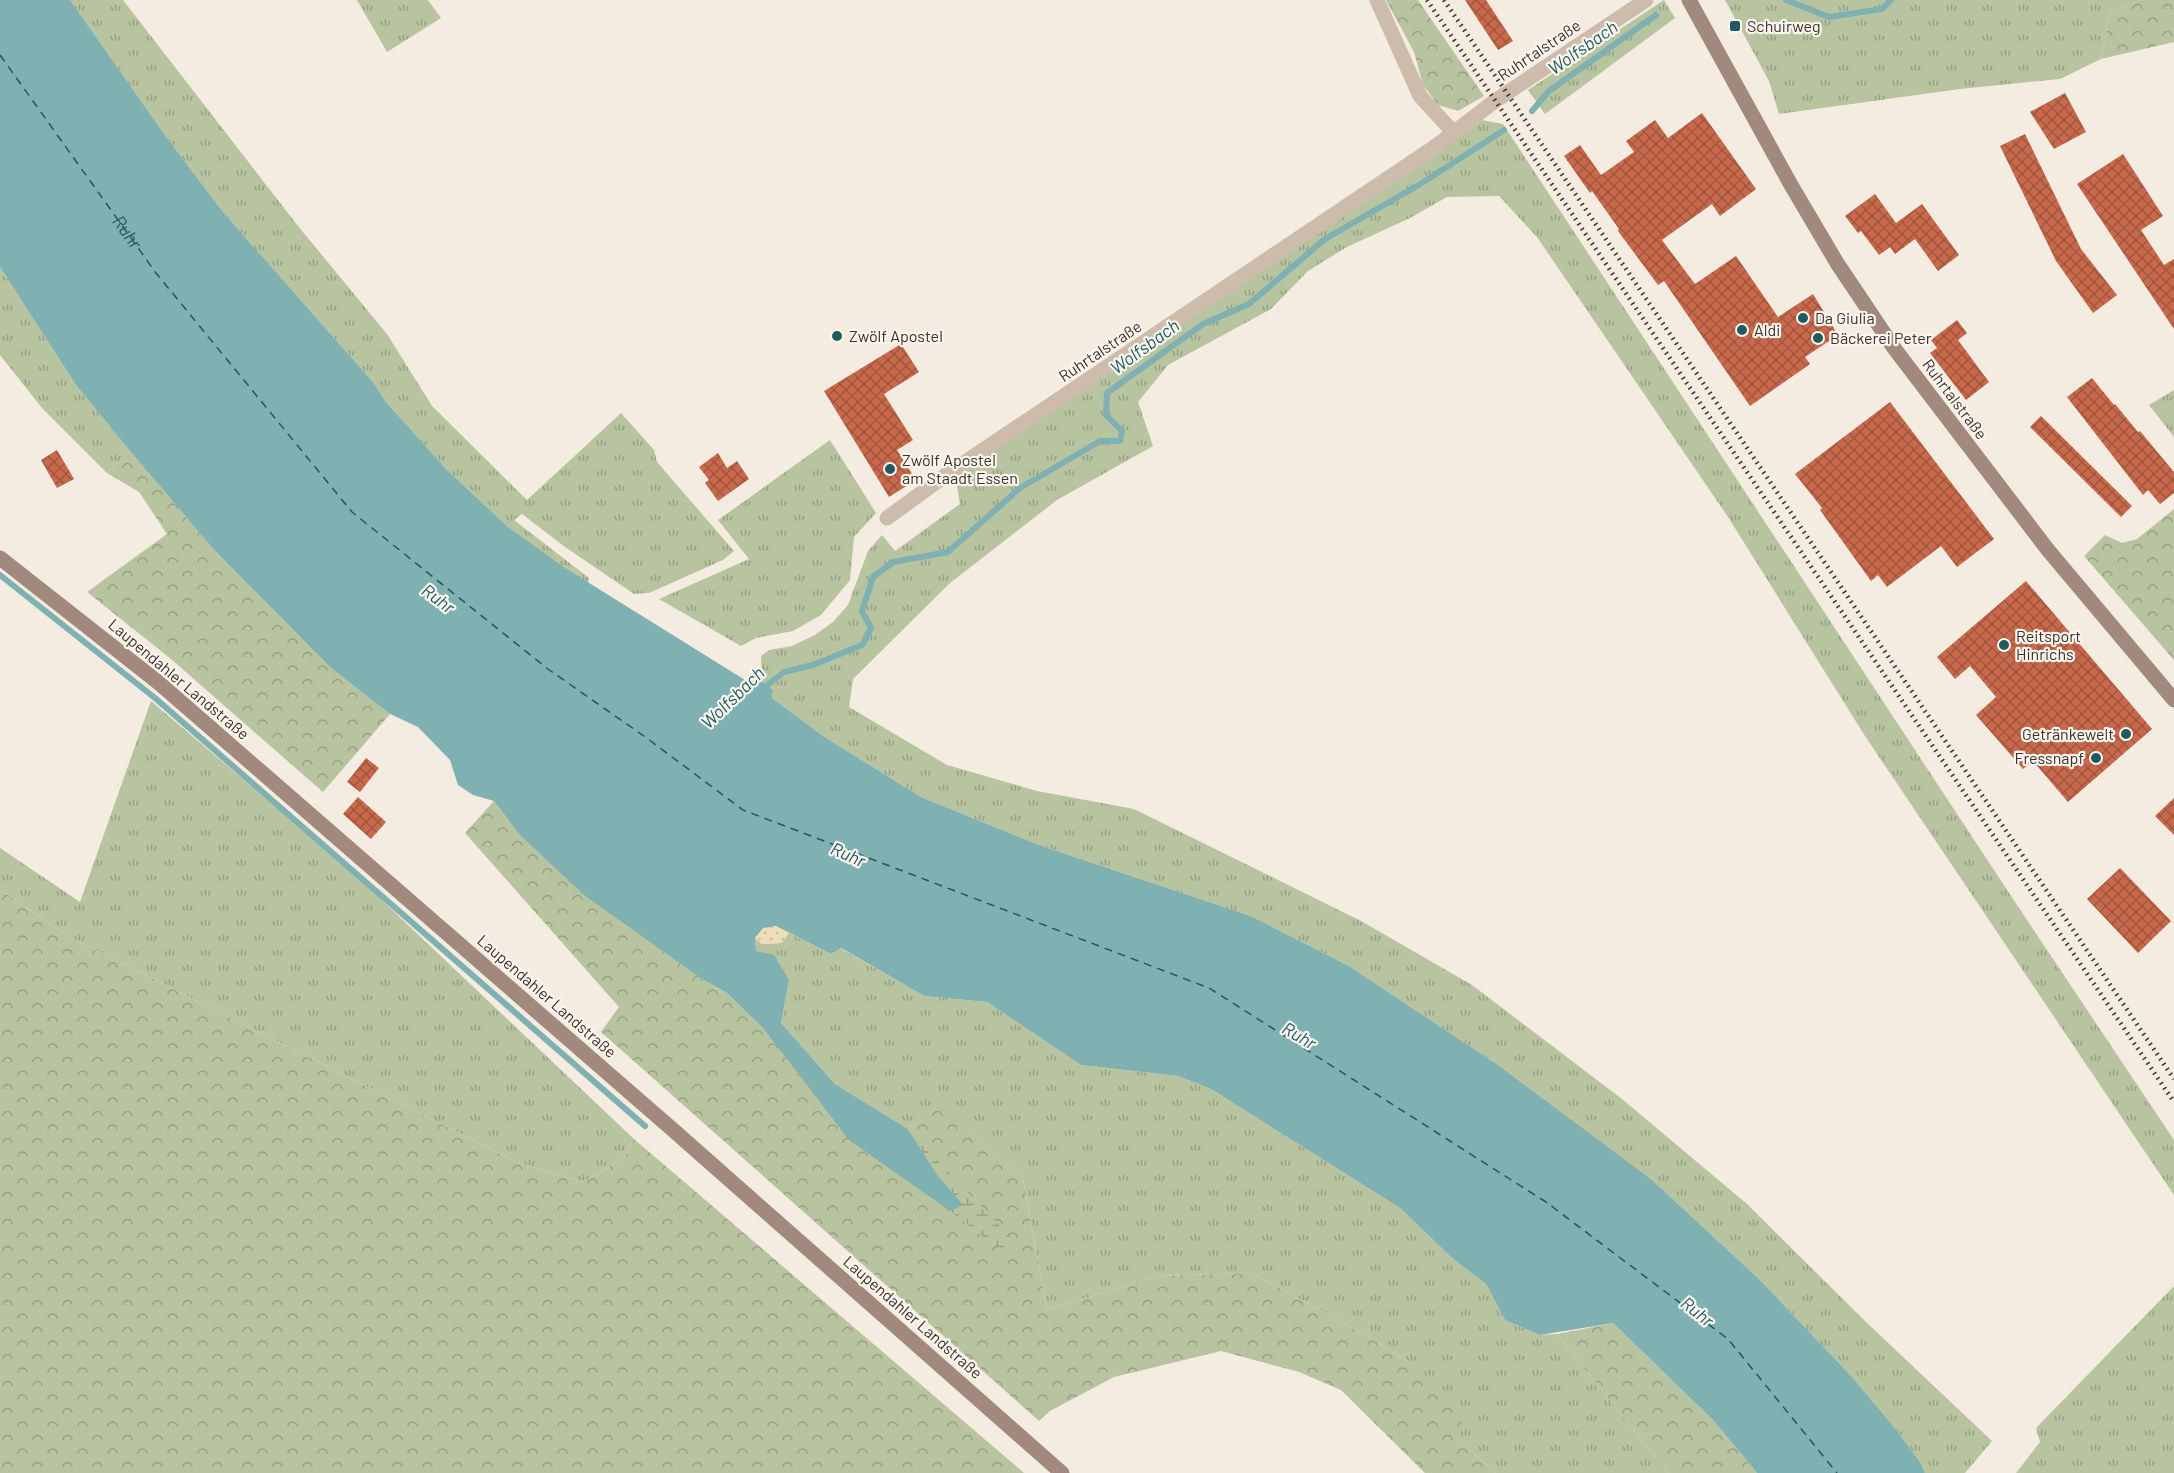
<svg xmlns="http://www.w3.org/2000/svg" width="2174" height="1473" font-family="Barlow,sans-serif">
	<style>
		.grass { fill: url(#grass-tufts) }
		.forest { fill: url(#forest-crowns) }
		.wetland { fill: url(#wetland-marsh) }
		.sand { fill: url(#sand-dots) }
		.water { fill: #7fb0b2 }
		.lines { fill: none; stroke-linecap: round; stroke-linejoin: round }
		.stream { stroke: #7fb0b2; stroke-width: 6 }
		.ferry { stroke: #1f5a5e; stroke-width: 1.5; stroke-dasharray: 8 6; stroke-linecap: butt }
		.building { fill: url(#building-cross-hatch) }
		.street { stroke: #cdbbac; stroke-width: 15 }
		.secondary { stroke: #a18a7d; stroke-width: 15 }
		.rail { stroke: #3b302b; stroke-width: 4.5; stroke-dasharray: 1.5 4.5; stroke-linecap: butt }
		.poi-dot { fill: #1f5a5e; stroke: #fbf5ee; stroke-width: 2 }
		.labels { text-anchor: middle; stroke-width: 4.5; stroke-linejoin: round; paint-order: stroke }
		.poi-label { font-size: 16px; fill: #3b302b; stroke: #fbf5ee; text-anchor: start }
		.street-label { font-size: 16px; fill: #3b302b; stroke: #fbf5ee }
		.water-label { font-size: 18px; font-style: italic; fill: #1f5a5e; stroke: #fbf5ee }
	</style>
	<defs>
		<pattern id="grass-tufts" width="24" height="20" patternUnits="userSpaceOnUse" patternTransform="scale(1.5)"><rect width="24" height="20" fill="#b8c4a0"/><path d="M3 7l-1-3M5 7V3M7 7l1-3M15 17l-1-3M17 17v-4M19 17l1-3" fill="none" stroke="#97a083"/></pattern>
		<pattern id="forest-crowns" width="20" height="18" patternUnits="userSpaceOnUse" patternTransform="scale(1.5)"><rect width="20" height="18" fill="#b8c4a0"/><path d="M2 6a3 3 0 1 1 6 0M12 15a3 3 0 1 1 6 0" fill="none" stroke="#97a083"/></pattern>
		<pattern id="wetland-marsh" width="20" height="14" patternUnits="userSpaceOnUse" patternTransform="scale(1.5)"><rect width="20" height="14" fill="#b8c4a0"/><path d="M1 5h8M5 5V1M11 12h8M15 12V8" fill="none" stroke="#97a083"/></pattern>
		<pattern id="sand-dots" width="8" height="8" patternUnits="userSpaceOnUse" patternTransform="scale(1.5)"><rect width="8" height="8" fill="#efdcb8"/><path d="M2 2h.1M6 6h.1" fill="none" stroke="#cebd9e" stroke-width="1.8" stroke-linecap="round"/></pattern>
		<pattern id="building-cross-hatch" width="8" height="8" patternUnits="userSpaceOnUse" patternTransform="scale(1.5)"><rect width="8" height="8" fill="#c8694b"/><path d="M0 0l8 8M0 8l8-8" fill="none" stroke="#a4573f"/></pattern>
	</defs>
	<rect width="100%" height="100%" fill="#f4ebe1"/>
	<g class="grass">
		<path d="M 70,0 L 123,0 L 298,226 L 387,334 L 432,406 L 527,500 L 621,413 L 654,450 L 657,462 L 734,551 L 723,560 L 649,593 L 634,594 L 565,547 L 522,514 L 514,520 L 589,578 L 588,583 L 550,559 L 508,527 L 445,468 L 386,402 L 373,382 L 223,212 L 167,138 Z"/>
		<path d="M 357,0 L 428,0 L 441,18 L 387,52 Z"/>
		<path d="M 1664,0 L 1675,18 L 1545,114 L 1528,90 Z"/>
		<path d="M 1725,0 L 2140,0 L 2110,13 L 2101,59 L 2060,79 L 1960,89 L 1779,114 L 1769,81 Z"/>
		<path d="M 1482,120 L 1503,124 L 2015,902 L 2174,1140 L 2174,1195 L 1865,736 L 1728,517 L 1537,237 L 1499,196 L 1447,197 L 1410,218 L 1347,247 L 1308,271 L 1271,309 L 1168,365 L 1138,402 L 1153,446 L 1057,500 L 950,583 L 853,679 L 849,707 L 947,765 L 1037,791 L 1134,809 L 1361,921 L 1472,985 L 1622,1099 L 1747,1204 L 1867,1323 L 1992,1441 L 1965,1473 L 1925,1473 L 1920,1462 L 1898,1432 L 1853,1378 L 1759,1279 L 1651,1179 L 1501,1067 L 1349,966 L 1251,916 L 1039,845 L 921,797 L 823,736 L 772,698 L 773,690 L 762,681 L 761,656 L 769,650 L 792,646 L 815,635 L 833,622 L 848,605 L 868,551 L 882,535 L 895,551 L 960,504 L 955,476 Z"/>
		<path d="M 0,267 L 76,385 L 130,451 L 107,473 L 42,408 L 0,355 Z"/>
		<path d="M 2174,390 L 2174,437 L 2149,405 Z"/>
		<path d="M 830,440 L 876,513 L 854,537 L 850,580 L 821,615 L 793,631 L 756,638 L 741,646 L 659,599 L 749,559 L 718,520 Z"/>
		<path d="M 151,701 L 351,871 L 634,1139 L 624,1159 L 582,1182 L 517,1162 L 66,935 L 0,890 L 0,848 L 80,902 Z"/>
		<path d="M 789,933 L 831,954 L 840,948 L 924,996 L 987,1002 L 1081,1065 L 1178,1076 L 1211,1089 L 1400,1208 L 1451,1257 L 1486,1284 L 1505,1320 L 1540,1335 L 1557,1334 L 1668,1473 L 1495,1473 L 1459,1439 L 1408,1362 L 1364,1334 L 1252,1273 L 1156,1276 L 1047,1310 L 1023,1179 L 936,1101 L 908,1129 L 835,1084 L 781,1023 L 789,980 L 756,951 L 755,938 L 762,944 L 781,943 Z"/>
		<path d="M 2174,1286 L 2174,1473 L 2016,1473 L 2040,1442 L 2036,1428 Z"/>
	</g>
	<g class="forest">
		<path d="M 1386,0 L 1418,0 L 1484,96 L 1458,111 L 1438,105 L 1423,85 L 1414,52 Z"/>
		<path d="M 2140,0 L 2174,0 L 2174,42 L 2101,59 L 2110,13 Z"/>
		<path d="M 130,451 L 215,551 L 331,668 L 390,714 L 323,792 L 171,659 L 87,592 L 167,534 L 139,492 L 107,473 Z"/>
		<path d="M 2174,509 L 2174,660 L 2084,556 L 2105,535 L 2122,543 L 2137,539 Z"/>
		<path d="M 494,801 L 518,833 L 702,979 L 727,993 L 764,1029 L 938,1176 L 908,1129 L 936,1100 L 1023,1179 L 1047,1310 L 1156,1276 L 1252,1273 L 1364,1334 L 1408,1362 L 1463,1417 L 1459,1439 L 1495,1473 L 1425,1473 L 1341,1390 L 1299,1372 L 1221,1351 L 1114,1377 L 1050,1411 L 1039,1421 L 601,1032 L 619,1007 L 465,833 Z"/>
		<path d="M 0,890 L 66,935 L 517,1162 L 582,1182 L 624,1159 L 634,1139 L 1024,1473 L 0,1473 Z"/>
		<path d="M 1613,1323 L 1713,1420 L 1757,1473 L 1668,1473 L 1557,1334 Z"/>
	</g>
	<path class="wetland" d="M 908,1129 L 1014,1241 L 1007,1255 L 950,1211 L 962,1205 L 938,1176 Z"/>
	<path class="sand" d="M 776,926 L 789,933 L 782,943 L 762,944 L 755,938 L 763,928 Z"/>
	<path class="water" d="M 0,0 L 70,0 L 167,138 L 223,212 L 373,382 L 386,402 L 445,468 L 508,527 L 565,568 L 745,680 L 762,681 L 773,690 L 772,698 L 823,736 L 921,797 L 1039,845 L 1251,916 L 1349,966 L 1501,1067 L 1651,1179 L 1759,1279 L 1853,1378 L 1898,1432 L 1920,1462 L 1925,1473 L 1757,1473 L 1713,1420 L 1613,1323 L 1540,1335 L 1505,1320 L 1486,1284 L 1451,1257 L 1400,1208 L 1211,1089 L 1178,1076 L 1081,1065 L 987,1002 L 924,996 L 841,948 L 831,954 L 776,926 L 763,928 L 755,938 L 756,951 L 774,955 L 789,980 L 781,1023 L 835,1084 L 908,1129 L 938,1176 L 963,1205 L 950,1211 L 849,1140 L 764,1029 L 727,993 L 702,979 L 584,895 L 518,833 L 494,801 L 473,795 L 458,785 L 450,760 L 418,727 L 390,714 L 331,668 L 215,551 L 130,451 L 76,385 L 0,267 Z"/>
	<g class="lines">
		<g class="stream">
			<path d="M 1786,0 L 1829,17 L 1882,9 L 1891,0"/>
			<path d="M 1532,111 L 1549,91 L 1656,15"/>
			<path d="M 0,575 L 155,698 L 645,1126"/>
			<path d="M 761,690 L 784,672 L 813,665 L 862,645 L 871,628 L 862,611 L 873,577 L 893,562 L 948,552 L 1020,488 L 1100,441 L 1120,441 L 1122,431 L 1106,415 L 1107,393 L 1203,324 L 1249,304 L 1325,239 L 1422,183 L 1504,130"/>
		</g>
		<path class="ferry" id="s1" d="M 0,55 L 156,273 L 352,512 L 548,669 L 648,739 L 743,810 L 1209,988 L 1546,1202 L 1728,1339 L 1837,1473"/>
	</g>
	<g class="building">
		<path d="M 1465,0 L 1486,0 L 1513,41 L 1498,50 Z"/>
		<path d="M 2065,93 L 2086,132 L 2054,149 L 2030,112 Z"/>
		<path d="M 1702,113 L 1756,189 L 1720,216 L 1712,204 L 1662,240 L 1695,284 L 1736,256 L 1778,317 L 1813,294 L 1838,335 L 1805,357 L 1810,364 L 1750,406 L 1664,281 L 1658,285 L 1618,231 L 1619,229 L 1592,191 L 1590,193 L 1564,156 L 1580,145 L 1601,175 L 1634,152 L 1626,141 L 1655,120 L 1668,138 Z"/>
		<path d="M 2025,134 L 2081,249 L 2117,295 L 2093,313 L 2056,261 L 2000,146 Z"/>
		<path d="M 2123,154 L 2163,216 L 2141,230 L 2164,265 L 2174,259 L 2174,329 L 2077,184 Z"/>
		<path d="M 1875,194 L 1896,223 L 1922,204 L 1959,255 L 1938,271 L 1915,239 L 1895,254 L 1890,247 L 1879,255 L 1861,231 L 1858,233 L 1845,216 Z"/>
		<path d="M 1957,320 L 1967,333 L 1958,340 L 1989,382 L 1966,400 L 1930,353 L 1937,348 L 1931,340 Z"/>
		<path d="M 901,344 L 919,372 L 884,394 L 913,440 L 897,450 L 916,480 L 889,497 L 824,391 Z"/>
		<path d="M 2092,378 L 2114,405 L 2115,404 L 2138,432 L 2140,431 L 2174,472 L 2174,493 L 2160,504 L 2148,490 L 2143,495 L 2067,397 Z"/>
		<path d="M 1890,402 L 1994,539 L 1957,567 L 1941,546 L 1887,587 L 1878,575 L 1871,581 L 1820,510 L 1822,508 L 1795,474 Z"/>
		<path d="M 2041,416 L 2132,506 L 2121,517 L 2030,427 Z"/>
		<path d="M 57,450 L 74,479 L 57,488 L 41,460 Z"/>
		<path d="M 718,453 L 727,468 L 737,461 L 749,479 L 718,501 L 705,483 L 709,480 L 699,467 Z"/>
		<path d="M 2026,581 L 2152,729 L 2068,802 L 2033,761 L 2023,769 L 1976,715 L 1996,697 L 1970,666 L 1955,679 L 1937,657 Z"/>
		<path d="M 366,758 L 379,768 L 360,792 L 347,782 Z"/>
		<path d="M 358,797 L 386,822 L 371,839 L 343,814 Z"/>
		<path d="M 2174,798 L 2174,835 L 2155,816 Z"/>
		<path d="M 2120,868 L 2171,921 L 2138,953 L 2087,899 Z"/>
	</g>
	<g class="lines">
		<g class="street">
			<path d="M 1377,0 L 1420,96 L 1453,132"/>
			<path d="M 887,518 L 946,475 L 1436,146 L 1495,101 L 1646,0"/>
		</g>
		<g class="secondary">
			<path d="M 1689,0 L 1791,185 L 1837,263 L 1894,348 L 2048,550 L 2174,700"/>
			<path d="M 0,558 L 159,683 L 672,1129 L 1062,1473"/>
		</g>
		<g class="rail">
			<path d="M 1427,0 L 2174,1102"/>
			<path d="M 1444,0 L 2174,1079"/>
		</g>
	</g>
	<g class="poi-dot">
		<rect x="1729" y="20" width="12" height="12" rx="3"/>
		<circle cx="1803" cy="318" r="6"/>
		<circle cx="1742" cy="330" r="6"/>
		<circle cx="837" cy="336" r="6"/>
		<circle cx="1818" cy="338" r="6"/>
		<circle cx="890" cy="469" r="6"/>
		<circle cx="2004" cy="645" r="6"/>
		<circle cx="2126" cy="734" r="6"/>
		<circle cx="2096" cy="758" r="6"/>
	</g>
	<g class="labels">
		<g class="poi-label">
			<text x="1747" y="32">Schuirweg</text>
			<text x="1815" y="324">Da Giulia</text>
			<text x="1754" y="336">Aldi</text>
			<text x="849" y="342">Zwölf Apostel</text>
			<text x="1830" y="344">Bäckerei Peter</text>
			<text x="902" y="466">Zwölf Apostel<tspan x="902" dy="18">am Staadt Essen</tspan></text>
			<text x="2016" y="642">Reitsport<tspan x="2016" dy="18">Hinrichs</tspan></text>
			<text x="2114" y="740" text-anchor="end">Getränkewelt</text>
			<text x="2084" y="764" text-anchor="end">Fressnapf</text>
		</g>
		<g class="street-label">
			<text transform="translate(1539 50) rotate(-34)" y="6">Ruhrtalstraße</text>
			<text transform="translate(1100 351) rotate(-34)" y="6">Ruhrtalstraße</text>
			<text transform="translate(1955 399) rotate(53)" y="6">Ruhrtalstraße</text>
			<text transform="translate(179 679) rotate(40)" y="6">Laupendahler Landstraße</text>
			<text transform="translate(547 996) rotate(41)" y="6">Laupendahler Landstraße</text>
			<text transform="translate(913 1317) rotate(41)" y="6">Laupendahler Landstraße</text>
		</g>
		<g class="water-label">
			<text transform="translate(1583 48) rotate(-35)" y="6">Wolfsbach</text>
			<text dy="6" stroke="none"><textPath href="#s1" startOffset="218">Ruhr</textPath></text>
			<text transform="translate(1145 347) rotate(-36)" y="6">Wolfsbach</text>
			<text transform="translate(438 599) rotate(37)" y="6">Ruhr</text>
			<text transform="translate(733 698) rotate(-44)" y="6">Wolfsbach</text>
			<text transform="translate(848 855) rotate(24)" y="6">Ruhr</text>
			<text transform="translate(1299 1036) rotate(31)" y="6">Ruhr</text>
			<text transform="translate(1697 1312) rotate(39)" y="6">Ruhr</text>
		</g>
	</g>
</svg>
